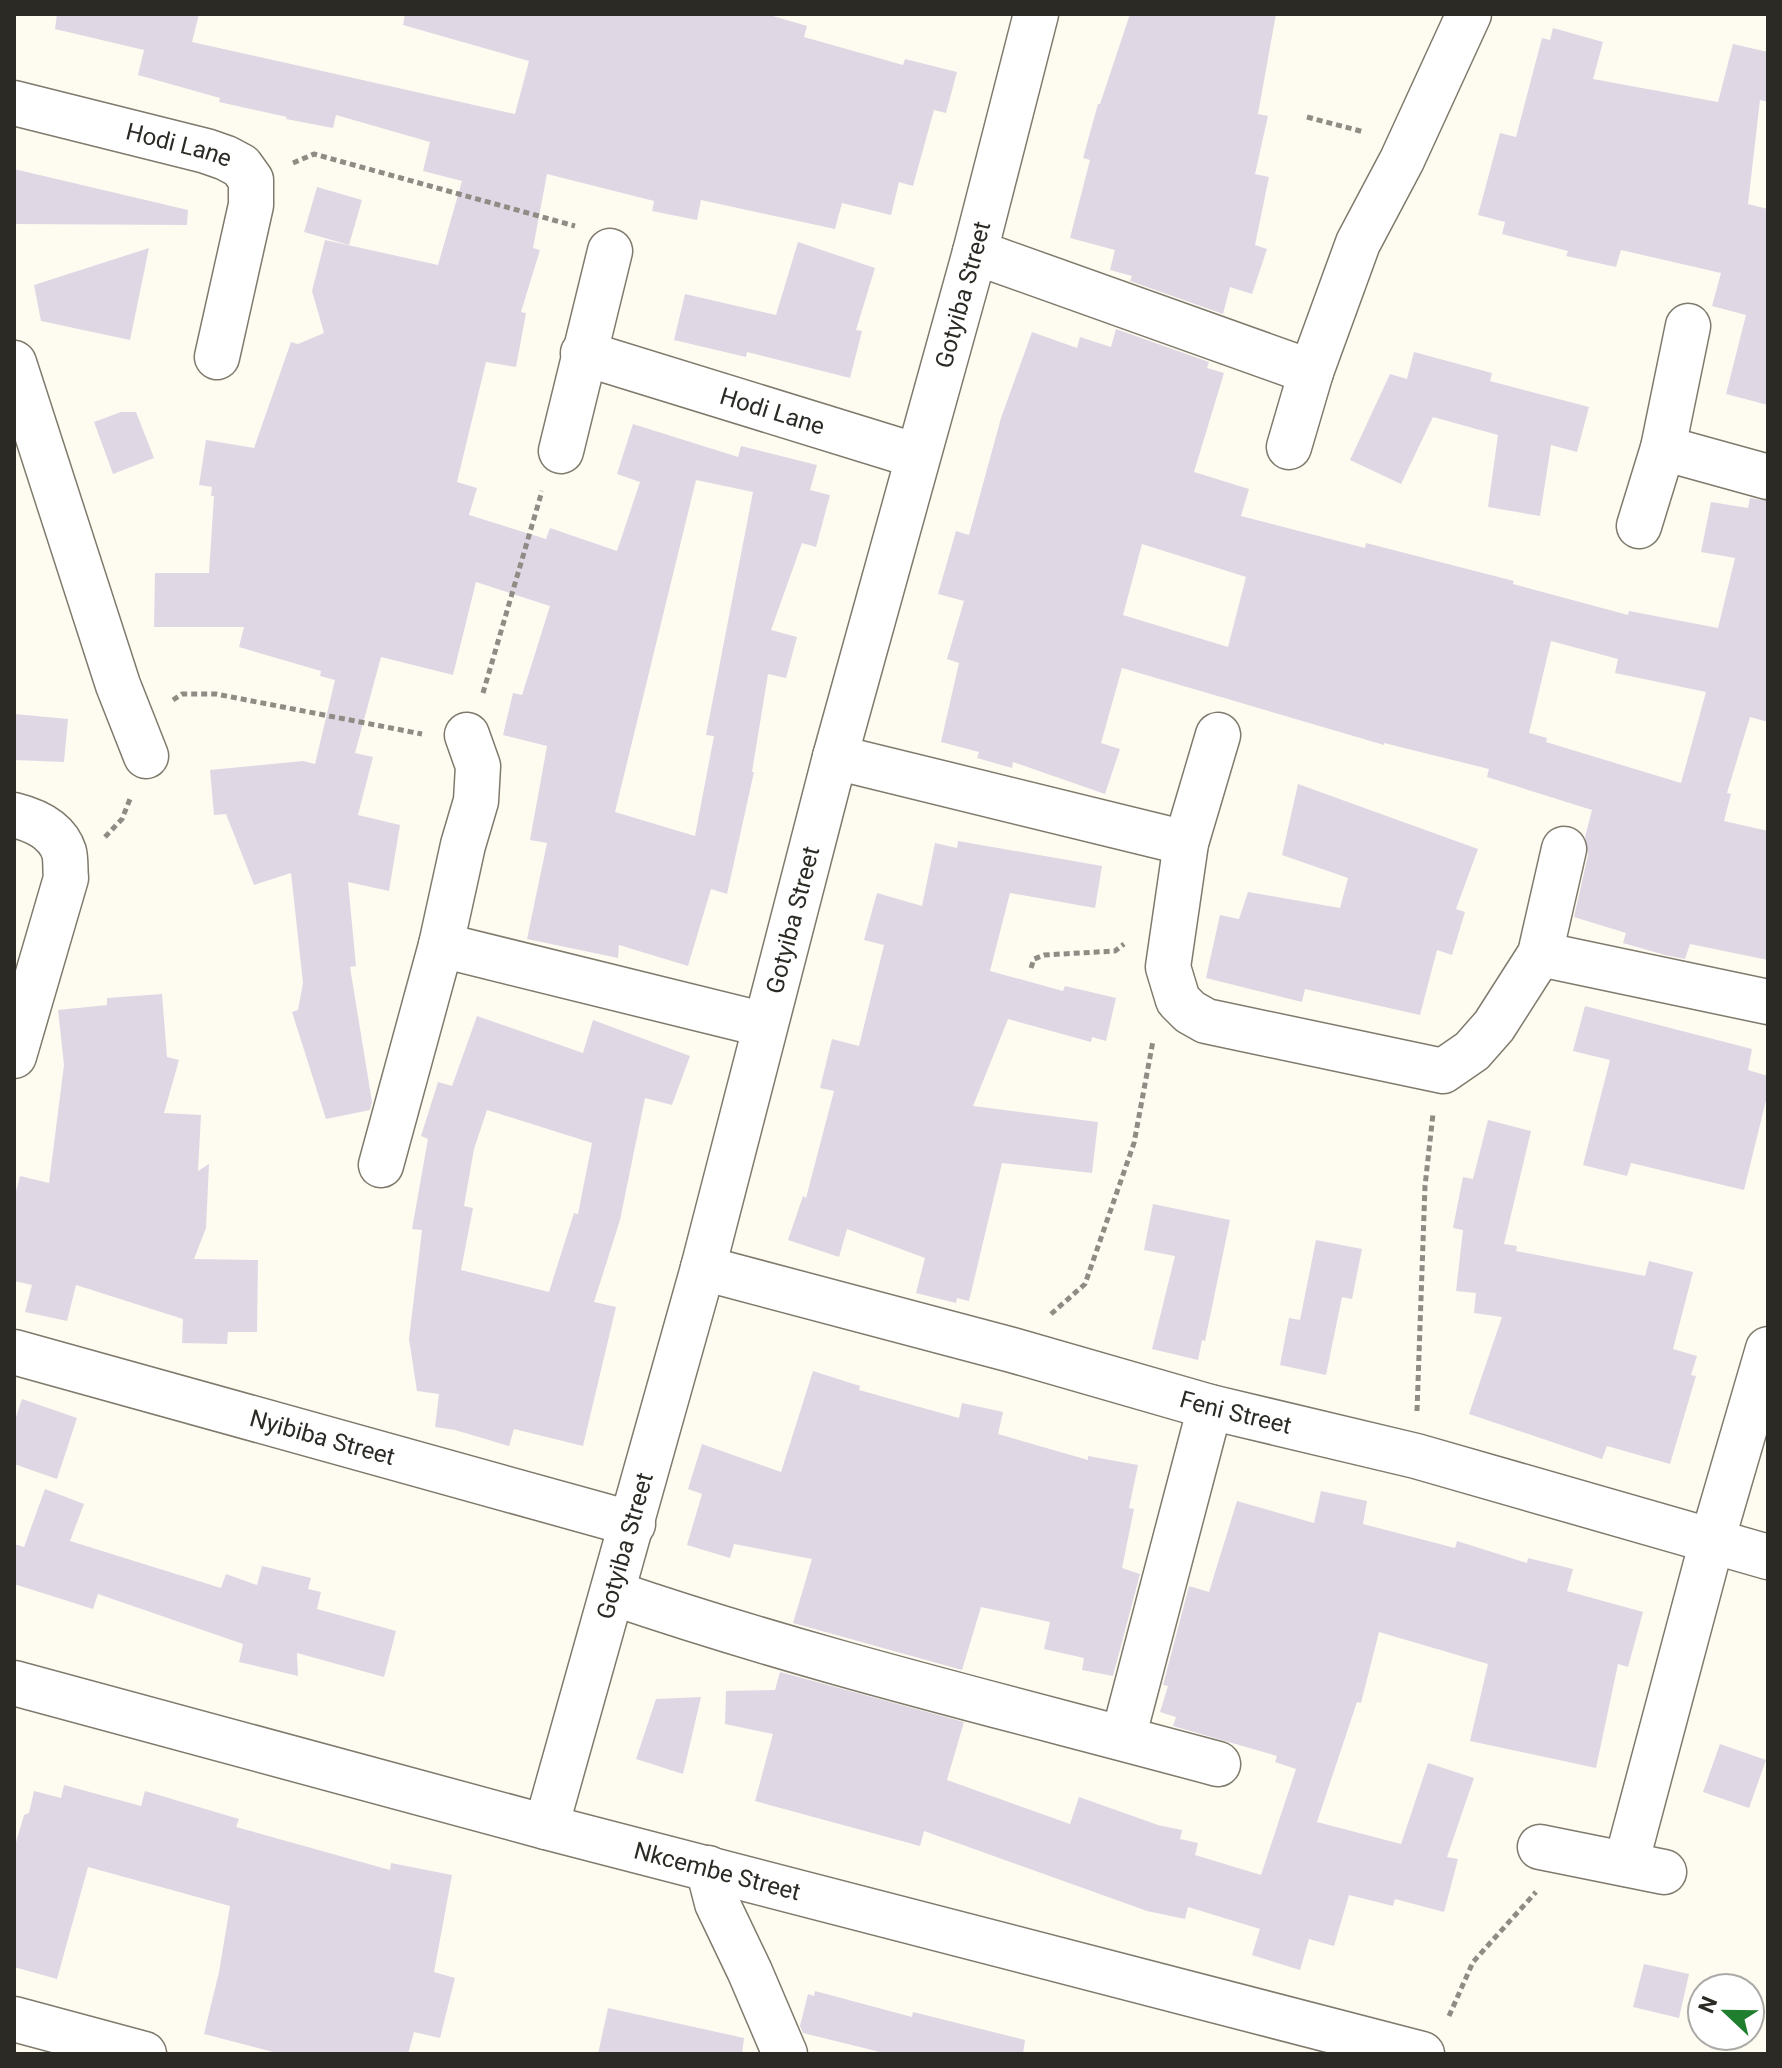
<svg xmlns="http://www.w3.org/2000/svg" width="1782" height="2068" font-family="Roboto,sans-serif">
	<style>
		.building { fill: #e0d7e5; fill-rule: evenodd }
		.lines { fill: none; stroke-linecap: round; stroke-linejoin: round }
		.minor-casing { stroke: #7f7a6c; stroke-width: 47 }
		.path { stroke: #8e8c84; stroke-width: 5; stroke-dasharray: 6 4; stroke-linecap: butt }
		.minor { stroke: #fff; stroke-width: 44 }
		.labels { text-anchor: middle; stroke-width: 6; stroke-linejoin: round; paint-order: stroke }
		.street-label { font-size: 24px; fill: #2c2a24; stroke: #fff }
	</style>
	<rect width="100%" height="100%" fill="#fefbf1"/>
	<g class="building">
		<path d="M 57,14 L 199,14 L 192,42 L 515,114 L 529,61 L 403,25 L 405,14 L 766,14 L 807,26 L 804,37 L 903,65 L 905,59 L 957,72 L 946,113 L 934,110 L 913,186 L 899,182 L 891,215 L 842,203 L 835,229 L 701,200 L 697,220 L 652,211 L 654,201 L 547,174 L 533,248 L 540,250 L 521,312 L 526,313 L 516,367 L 486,362 L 457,482 L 477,488 L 469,515 L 546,539 L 550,528 L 617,551 L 640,482 L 617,474 L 633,424 L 738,457 L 741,446 L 817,465 L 810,490 L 830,495 L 816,547 L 802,543 L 771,630 L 797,637 L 786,678 L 768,674 L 752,772 L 754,772 L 727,894 L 711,889 L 688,966 L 619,945 L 618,958 L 527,939 L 547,843 L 530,840 L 547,746 L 503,735 L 513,693 L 522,695 L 550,606 L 476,582 L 453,675 L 381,657 L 355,753 L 373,757 L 358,815 L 400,825 L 389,891 L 348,882 L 356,966 L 350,967 L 372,1102 L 370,1110 L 326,1119 L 292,1012 L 298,1010 L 303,983 L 291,873 L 254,885 L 226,814 L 214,815 L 210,770 L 303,761 L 315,764 L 335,680 L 320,676 L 321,671 L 239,647 L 244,627 L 154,627 L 155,573 L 209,573 L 214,496 L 211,496 L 212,487 L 199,485 L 206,440 L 254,448 L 291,342 L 298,344 L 324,333 L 312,291 L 325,240 L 438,265 L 462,181 L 423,171 L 430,142 L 336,115 L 333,128 L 286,119 L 287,117 L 219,102 L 220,98 L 138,75 L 144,50 L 55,29 ZM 696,480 L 753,492 L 706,735 L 714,736 L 695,836 L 615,812 Z"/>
		<path d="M 1130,14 L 1276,14 L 1258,114 L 1268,116 L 1255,174 L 1269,177 L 1255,245 L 1267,249 L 1252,294 L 1230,287 L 1223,314 L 1130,281 L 1132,276 L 1110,270 L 1115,250 L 1070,238 L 1090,160 L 1083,158 L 1098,104 L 1100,104 Z"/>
		<path d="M 1553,28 L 1603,42 L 1593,79 L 1718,102 L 1733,44 L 1768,52 L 1768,102 L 1760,100 L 1748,204 L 1768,209 L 1768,405 L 1726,394 L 1746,315 L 1712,306 L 1721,273 L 1621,250 L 1616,267 L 1566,256 L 1568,251 L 1502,234 L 1505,222 L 1478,215 L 1500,133 L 1516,137 L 1542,38 L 1550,40 Z"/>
		<path d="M 14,169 L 188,210 L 187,225 L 14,224 Z"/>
		<path d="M 317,187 L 362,200 L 349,245 L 304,232 Z"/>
		<path d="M 798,242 L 875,268 L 856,330 L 862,331 L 850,378 L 747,352 L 746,357 L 674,340 L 685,294 L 776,315 Z"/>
		<path d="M 149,248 L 130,340 L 41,321 L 34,285 Z"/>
		<path d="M 1116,329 L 1209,362 L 1207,368 L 1224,373 L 1194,472 L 1249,489 L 1241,516 L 1365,548 L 1366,543 L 1514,581 L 1513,584 L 1628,615 L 1629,611 L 1718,628 L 1735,558 L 1701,552 L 1711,502 L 1748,508 L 1750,498 L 1768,501 L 1768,722 L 1750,717 L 1727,793 L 1731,794 L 1724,821 L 1768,831 L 1768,960 L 1690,944 L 1685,959 L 1665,955 L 1623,943 L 1626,933 L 1574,917 L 1588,855 L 1585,837 L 1592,810 L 1487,777 L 1489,769 L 1384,743 L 1384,745 L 1122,668 L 1101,743 L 1120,749 L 1105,794 L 1013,762 L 1012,768 L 977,758 L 979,752 L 941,742 L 959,663 L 947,659 L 964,601 L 938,594 L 956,531 L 969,535 L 1001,418 L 1032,332 L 1077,348 L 1080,337 L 1111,347 ZM 1142,544 L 1246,577 L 1228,647 L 1123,615 ZM 1551,641 L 1618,659 L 1615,673 L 1706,692 L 1681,783 L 1546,742 L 1547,738 L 1529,733 Z"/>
		<path d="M 1414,352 L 1492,373 L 1490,381 L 1589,407 L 1577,452 L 1551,445 L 1540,516 L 1488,507 L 1498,435 L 1433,417 L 1401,484 L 1350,460 L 1390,374 L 1407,379 Z"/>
		<path d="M 121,412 L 136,412 L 154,458 L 113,474 L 94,422 Z"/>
		<path d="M 14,714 L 68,719 L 64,762 L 14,760 Z"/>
		<path d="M 1298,784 L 1478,849 L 1456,909 L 1465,912 L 1452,955 L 1437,950 L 1420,1015 L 1305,989 L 1302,1002 L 1206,978 L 1220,915 L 1239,919 L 1248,892 L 1340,908 L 1348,878 L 1282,855 Z"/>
		<path d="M 958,841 L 1102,866 L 1095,908 L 1010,893 L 990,971 L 1063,991 L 1065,986 L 1116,998 L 1106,1041 L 1092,1037 L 1091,1042 L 1008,1019 L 973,1106 L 1098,1122 L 1092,1173 L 1002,1163 L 969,1301 L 957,1298 L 956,1303 L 916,1293 L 925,1258 L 847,1229 L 839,1257 L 788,1240 L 803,1196 L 806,1198 L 834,1091 L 820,1088 L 832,1039 L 859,1046 L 884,945 L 864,940 L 877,893 L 922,906 L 935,843 L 957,848 Z"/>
		<path d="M 162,994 L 167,1057 L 179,1060 L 164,1113 L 201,1115 L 198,1171 L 209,1164 L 206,1228 L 194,1259 L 258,1260 L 257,1332 L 228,1332 L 227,1344 L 182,1343 L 183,1319 L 76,1285 L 67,1321 L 25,1312 L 32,1285 L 14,1281 L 14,1199 L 20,1176 L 49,1183 L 64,1065 L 58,1010 L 107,1005 L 107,998 Z"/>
		<path d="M 1585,1006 L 1752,1049 L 1748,1070 L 1768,1076 L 1768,1092 L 1744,1190 L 1631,1163 L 1627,1176 L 1583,1165 L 1610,1060 L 1573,1051 Z"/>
		<path d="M 477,1016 L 583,1053 L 593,1020 L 690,1056 L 672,1105 L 645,1098 L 620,1220 L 594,1302 L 616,1307 L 583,1446 L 514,1429 L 509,1446 L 455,1430 L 435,1427 L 439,1394 L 417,1391 L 409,1339 L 422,1230 L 412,1229 L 428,1139 L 421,1136 L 438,1082 L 452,1086 ZM 487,1110 L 592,1143 L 578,1214 L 574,1213 L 549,1292 L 461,1270 L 473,1208 L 464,1206 L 474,1149 Z"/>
		<path d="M 1488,1120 L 1531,1131 L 1504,1244 L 1517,1246 L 1516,1251 L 1645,1276 L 1649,1261 L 1693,1272 L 1673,1349 L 1697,1356 L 1691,1375 L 1696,1376 L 1670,1464 L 1607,1446 L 1602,1459 L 1469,1414 L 1502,1317 L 1474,1313 L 1476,1293 L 1456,1291 L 1463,1230 L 1453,1228 L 1463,1177 L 1473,1179 Z"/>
		<path d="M 1153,1204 L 1230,1220 L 1205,1341 L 1202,1340 L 1198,1360 L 1152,1349 L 1175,1256 L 1144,1250 Z"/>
		<path d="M 1316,1240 L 1362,1249 L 1352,1299 L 1342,1297 L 1326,1375 L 1280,1365 L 1289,1318 L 1300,1320 Z"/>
		<path d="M 813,1371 L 860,1386 L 859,1390 L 959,1418 L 962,1403 L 1003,1412 L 998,1434 L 1088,1460 L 1088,1456 L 1138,1465 L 1129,1508 L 1134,1509 L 1122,1568 L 1140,1574 L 1113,1676 L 1082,1670 L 1084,1658 L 1044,1649 L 1050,1622 L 981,1607 L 962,1670 L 793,1623 L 812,1559 L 734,1544 L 730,1558 L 687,1545 L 702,1494 L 688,1489 L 702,1444 L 781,1472 Z"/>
		<path d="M 22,1399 L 77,1418 L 57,1479 L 14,1464 L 14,1423 Z"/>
		<path d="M 45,1489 L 84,1504 L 70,1541 L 221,1588 L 226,1574 L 257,1585 L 262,1566 L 311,1578 L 308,1589 L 321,1592 L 317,1609 L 396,1631 L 384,1677 L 297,1653 L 298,1676 L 239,1662 L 243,1644 L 98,1594 L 93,1609 L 14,1584 L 14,1544 L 24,1547 Z"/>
		<path d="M 1321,1491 L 1367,1501 L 1363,1524 L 1455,1548 L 1457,1541 L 1527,1563 L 1528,1558 L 1573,1569 L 1567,1591 L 1643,1612 L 1628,1667 L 1618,1664 L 1596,1768 L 1470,1741 L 1488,1664 L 1379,1632 L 1361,1703 L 1357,1702 L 1317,1822 L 1401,1844 L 1428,1763 L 1474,1778 L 1447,1857 L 1458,1859 L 1444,1912 L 1395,1899 L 1393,1906 L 1349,1895 L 1334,1946 L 1309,1939 L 1300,1970 L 1252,1955 L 1260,1929 L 1188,1907 L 1185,1919 L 1147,1911 L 924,1831 L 920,1846 L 755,1801 L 773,1734 L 725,1724 L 726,1691 L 775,1690 L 780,1672 L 964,1722 L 947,1780 L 1070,1824 L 1079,1797 L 1158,1825 L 1182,1830 L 1180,1839 L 1198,1843 L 1195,1855 L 1261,1875 L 1296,1769 L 1275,1762 L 1277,1756 L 1173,1726 L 1176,1717 L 1160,1712 L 1168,1686 L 1163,1685 L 1189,1586 L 1209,1592 L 1237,1501 L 1314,1523 Z"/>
		<path d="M 701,1697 L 683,1774 L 636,1759 L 656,1699 Z"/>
		<path d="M 1720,1744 L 1766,1760 L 1749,1808 L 1703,1792 Z"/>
		<path d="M 64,1785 L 141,1806 L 145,1791 L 239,1819 L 236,1827 L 390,1870 L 391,1863 L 452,1875 L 434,1972 L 455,1978 L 440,2038 L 414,2032 L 408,2054 L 281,2054 L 204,2034 L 219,1972 L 230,1906 L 88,1867 L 57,1979 L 14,1967 L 14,1849 L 24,1815 L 29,1813 L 34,1791 L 61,1798 Z"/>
		<path d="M 1644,1964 L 1689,1974 L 1679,2018 L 1633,2007 Z"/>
		<path d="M 815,1991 L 912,2017 L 913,2012 L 1025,2040 L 1023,2054 L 888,2054 L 803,2033 L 800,2026 L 808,1994 L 814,1996 Z"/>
		<path d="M 608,2008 L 744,2038 L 742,2054 L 598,2054 Z"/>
	</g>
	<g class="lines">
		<defs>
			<g id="minor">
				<path id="s1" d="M 14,103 L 206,151 L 226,158 L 241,166 L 251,180 L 251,205 L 217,357"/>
				<path d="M 975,252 L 1311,372"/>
				<path id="s2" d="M 583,353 L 917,456"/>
				<path d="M 14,363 L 118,685 L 146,756"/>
				<path d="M 1289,447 L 1311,372 L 1358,243 L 1402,160 L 1469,14"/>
				<path d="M 1663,448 L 1768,477"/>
				<path d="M 561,451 L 610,251"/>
				<path d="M 1639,526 L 1663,448 L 1688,326"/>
				<path d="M 1218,735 L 1186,843 L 1168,967 L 1178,1000 L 1190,1012 L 1206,1021 L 1443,1071 L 1472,1051 L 1494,1026 L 1540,954 L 1564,849"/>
				<path d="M 835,757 L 1186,843"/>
				<path d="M 14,815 C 34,820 57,830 64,852 C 66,859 65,870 66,878 L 14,1056"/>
				<path d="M 441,945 L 765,1025"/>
				<path d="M 1540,954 L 1768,1002"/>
				<path d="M 381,1165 L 441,945 L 463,845 L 476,801 L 478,766 L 467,735"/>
				<path id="s3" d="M 703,1268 L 1012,1350 L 1210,1407 L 1416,1456 L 1768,1557"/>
				<path id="s4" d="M 14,1352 L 633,1524"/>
				<path d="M 613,1593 C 812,1661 1015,1709 1218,1764"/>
				<path id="s5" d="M 14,1683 L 546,1827 L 1422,2054"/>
				<path d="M 1123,1738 L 1210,1407"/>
				<path id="s6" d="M 546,1827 L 703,1268 L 835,757 L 975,252 L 1036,14"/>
				<path d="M 1540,1847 L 1664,1872"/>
				<path d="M 1626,1864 L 1712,1541 L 1768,1349"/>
				<path d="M 708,1868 L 717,1903 L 750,1972 L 785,2054"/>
				<path d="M 14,2019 L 144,2054"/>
			</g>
		</defs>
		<use href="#minor" class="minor-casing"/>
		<g class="path">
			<path d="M 1307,117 L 1364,132"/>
			<path d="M 293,163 L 314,154 L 575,226"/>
			<path d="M 483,693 L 542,491"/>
			<path d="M 173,700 L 182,694 L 216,694 L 422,734"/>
			<path d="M 105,837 L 122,819 L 130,799"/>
			<path d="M 1031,968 L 1034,959 L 1044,955 L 1115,951 L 1124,944"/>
			<path d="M 1051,1314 L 1085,1284 L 1134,1143 L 1153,1041"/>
			<path d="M 1417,1411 L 1425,1186 L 1433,1114"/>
			<path d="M 1449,2016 L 1473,1962 L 1536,1892"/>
		</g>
		<use href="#minor" class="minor"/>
	</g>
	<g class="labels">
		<g class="street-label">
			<text dy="8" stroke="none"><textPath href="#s1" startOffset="170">Hodi Lane</textPath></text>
			<text dy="8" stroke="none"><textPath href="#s6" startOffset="1588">Gotyiba Street</textPath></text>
			<text dy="8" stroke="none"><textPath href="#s2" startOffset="198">Hodi Lane</textPath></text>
			<text dy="8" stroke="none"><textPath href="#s6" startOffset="940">Gotyiba Street</textPath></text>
			<text dy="8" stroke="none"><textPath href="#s3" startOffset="552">Feni Street</textPath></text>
			<text dy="8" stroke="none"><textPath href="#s4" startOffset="320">Nyibiba Street</textPath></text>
			<text dy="8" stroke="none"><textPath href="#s6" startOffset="292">Gotyiba Street</textPath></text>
			<text dy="8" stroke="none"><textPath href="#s5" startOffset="728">Nkcembe Street</textPath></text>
		</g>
	</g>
	<rect width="1782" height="2068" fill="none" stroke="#2c2a24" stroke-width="32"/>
	<g transform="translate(1726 2012) rotate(292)"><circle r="38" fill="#ffffff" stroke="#abaaa7" stroke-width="2"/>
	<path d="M0-6L14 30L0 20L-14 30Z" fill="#207e2f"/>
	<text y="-12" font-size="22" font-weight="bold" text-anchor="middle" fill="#2c2a24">N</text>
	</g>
</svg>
